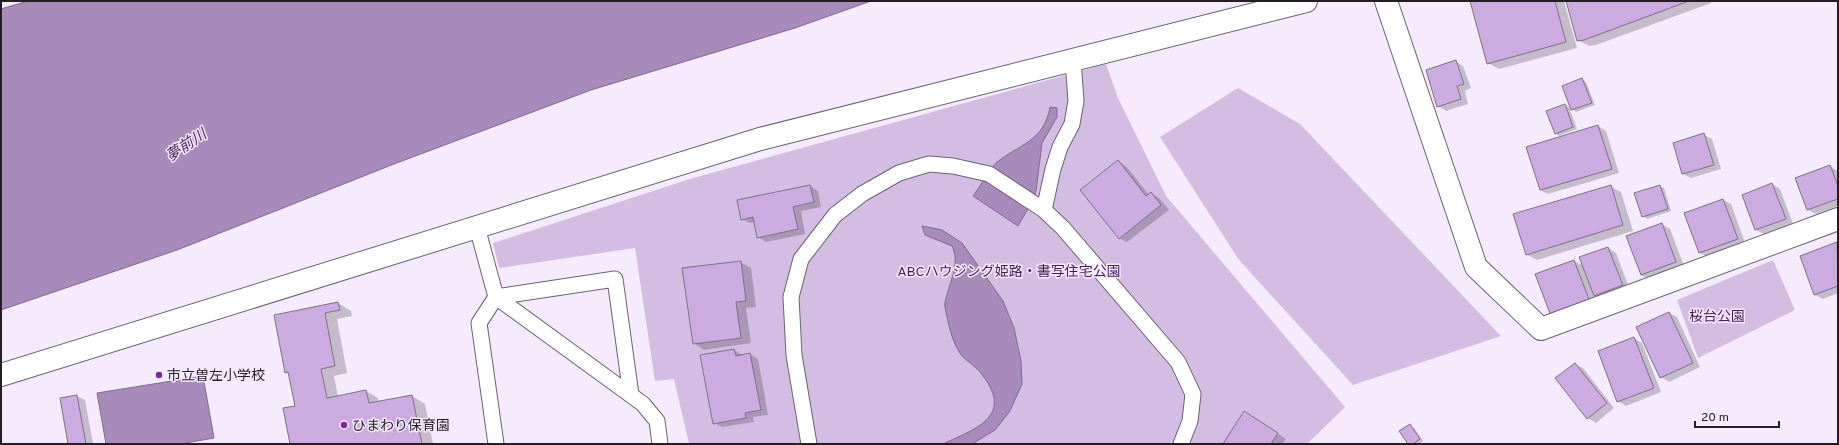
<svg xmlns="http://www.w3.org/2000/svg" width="1839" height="445" font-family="Overpass,'Noto Sans JP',sans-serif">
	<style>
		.green { fill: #d4bde3 }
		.water { fill: #a88abb; stroke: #806a8e }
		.shadow { fill: #0003 }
		.building { fill: #ccace0; stroke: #7b7282 }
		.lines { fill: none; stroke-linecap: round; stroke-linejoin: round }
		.service-casing { stroke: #6b6272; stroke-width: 17 }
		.minor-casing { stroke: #6b6272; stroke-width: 24 }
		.tertiary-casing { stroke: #6b6272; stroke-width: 24 }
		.service { stroke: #fff; stroke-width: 15 }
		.minor { stroke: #fff; stroke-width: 22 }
		.tertiary { stroke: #fff; stroke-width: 22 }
		.poi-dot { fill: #772c9e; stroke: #f6ebfd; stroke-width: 1.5 }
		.labels { text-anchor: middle; stroke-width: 3; stroke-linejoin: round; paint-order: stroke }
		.park-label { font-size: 14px; fill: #431b58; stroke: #f6ebfd }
		.poi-label { font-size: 14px; fill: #221e24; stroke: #f6ebfd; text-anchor: start }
		.water-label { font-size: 15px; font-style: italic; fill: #49215e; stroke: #f6ebfd }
	</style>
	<rect width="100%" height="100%" fill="#f6ebfd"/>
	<g class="green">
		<path d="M 1106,64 L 1118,98 L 1166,196 L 1345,407 L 1307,444 L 689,444 L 674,379 L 655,381 L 635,248 L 499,268 L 493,243 L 693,178 Z"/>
		<path d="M 1238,88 L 1300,124 L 1501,336 L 1353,385 L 1239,260 L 1160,137 Z"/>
		<path d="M 1773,260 L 1795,310 L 1698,358 L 1677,300 Z"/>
	</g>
	<g class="water">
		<path d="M 28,1 L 871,1 L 795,28 L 591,90 L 394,164 L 177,250 L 1,310 L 1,9 Z"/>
		<path d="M 1050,107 L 1057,108 L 1057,117 L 1042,143 L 1036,191 L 1032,202 L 1018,226 L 973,196 C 978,190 991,167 996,163 C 1019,144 1044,142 1050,107 Z"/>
		<path d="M 922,226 L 942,230 L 962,243 L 1003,301 L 1014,328 L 1021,361 L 1022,384 L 1010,411 L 995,430 L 972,444 L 943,444 C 977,428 1016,416 980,372 C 975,366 968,362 962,356 C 952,343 948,323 945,307 C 944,303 946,299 947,295 C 951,279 960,262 952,246 L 925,235 Z"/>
		<path d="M 203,376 L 214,438 L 180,444 L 106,444 L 97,393 Z"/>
	</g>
	<g class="shadow">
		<path d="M 1471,1 L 1564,1 L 1577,48 L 1499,69 L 1488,63 Z"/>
		<path d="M 1567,1 L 1711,1 L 1711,3 L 1596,45 L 1589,46 L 1578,40 Z"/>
		<path d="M 1455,61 L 1463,66 L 1471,88 L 1465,91 L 1468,104 L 1446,111 L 1438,106 Z"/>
		<path d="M 1582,79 L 1586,82 L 1595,105 L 1576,112 L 1572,109 Z"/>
		<path d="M 1565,105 L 1569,107 L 1577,129 L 1559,136 L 1555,133 Z"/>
		<path d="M 1598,126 L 1606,131 L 1619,173 L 1548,194 L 1540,190 Z"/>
		<path d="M 1704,135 L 1712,139 L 1721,169 L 1691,178 L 1683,174 Z"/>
		<path d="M 1118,161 L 1126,166 L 1149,195 L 1151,193 L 1159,198 L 1169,210 L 1127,242 L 1119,238 Z"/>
		<path d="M 1830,166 L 1838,171 L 1838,206 L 1816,214 L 1808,210 Z"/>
		<path d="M 1772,184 L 1780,189 L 1793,224 L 1764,234 L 1756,230 Z"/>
		<path d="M 810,186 L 818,191 L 821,207 L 801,211 L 805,234 L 766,242 L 758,237 L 755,222 L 750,223 L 742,219 L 738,200 Z"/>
		<path d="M 1610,186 L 1621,192 L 1633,231 L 1537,260 L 1526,254 Z"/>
		<path d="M 1660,186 L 1664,188 L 1671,211 L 1647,219 L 1643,216 L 1636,193 Z"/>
		<path d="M 1723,200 L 1731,204 L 1745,243 L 1708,257 L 1700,253 Z"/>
		<path d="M 1662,224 L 1670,229 L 1684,266 L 1649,279 L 1641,275 Z"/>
		<path d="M 1837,243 L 1838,293 L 1823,299 L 1815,295 Z"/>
		<path d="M 1608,248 L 1616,253 L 1630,290 L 1602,300 L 1593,294 L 1597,306 L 1559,320 L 1574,261 L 1584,266 Z"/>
		<path d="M 740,262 L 751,268 L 756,307 L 746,308 L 751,343 L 704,350 L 694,343 Z"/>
		<path d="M 338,303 L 351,311 L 352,316 L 337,319 L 347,373 L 334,376 L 338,397 L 366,391 L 378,398 L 379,402 L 412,396 L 425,404 L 433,444 L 291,444 L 296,406 L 290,375 L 286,372 L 275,316 Z"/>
		<path d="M 1669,313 L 1677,317 L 1700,367 L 1669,382 L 1661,377 Z"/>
		<path d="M 1634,338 L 1642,343 L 1661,392 L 1626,406 L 1618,401 Z"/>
		<path d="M 734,350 L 742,355 L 750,354 L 758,359 L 768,415 L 753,417 L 754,422 L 722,427 L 714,423 Z"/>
		<path d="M 1575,364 L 1583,368 L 1614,408 L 1596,423 L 1588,418 Z"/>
		<path d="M 77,396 L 85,400 L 93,444 L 69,444 Z"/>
		<path d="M 1253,417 L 1286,439 L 1282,444 L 1224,444 Z"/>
		<path d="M 1410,425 L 1414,428 L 1423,441 L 1420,444 L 1409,444 Z"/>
	</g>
	<g class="building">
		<path d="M 1470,1 L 1555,1 L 1566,42 L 1487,64 Z"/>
		<path d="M 1566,1 L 1689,1 L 1584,40 L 1577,41 Z"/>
		<path d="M 1456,60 L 1464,84 L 1457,86 L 1461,99 L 1437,107 L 1426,70 Z"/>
		<path d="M 1582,78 L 1592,103 L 1571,110 L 1562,86 Z"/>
		<path d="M 1565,104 L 1573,127 L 1555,134 L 1546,111 Z"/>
		<path d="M 1598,125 L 1612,169 L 1540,190 L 1526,147 Z"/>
		<path d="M 1704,133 L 1714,165 L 1682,174 L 1673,143 Z"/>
		<path d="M 1118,160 L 1146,196 L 1151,192 L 1161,205 L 1119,239 L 1080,190 Z"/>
		<path d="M 1830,165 L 1838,186 L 1838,199 L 1807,210 L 1795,178 Z"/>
		<path d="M 1772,183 L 1786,219 L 1755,230 L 1742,195 Z"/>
		<path d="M 810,185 L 814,202 L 793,207 L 798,229 L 757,238 L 753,217 L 741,220 L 737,200 Z"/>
		<path d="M 1611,185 L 1623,225 L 1526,255 L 1513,214 Z"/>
		<path d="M 1660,185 L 1668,209 L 1642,217 L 1634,193 Z"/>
		<path d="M 1723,199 L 1738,239 L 1699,253 L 1684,213 Z"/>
		<path d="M 1662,223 L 1676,262 L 1641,275 L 1626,236 Z"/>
		<path d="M 1837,242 L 1838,286 L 1814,295 L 1800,256 Z"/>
		<path d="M 1608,247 L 1623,285 L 1594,296 L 1579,257 Z"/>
		<path d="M 1574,260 L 1590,302 L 1551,316 L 1535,274 Z"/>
		<path d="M 741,261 L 746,301 L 736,302 L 741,338 L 693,344 L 682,268 Z"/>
		<path d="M 338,302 L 340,310 L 325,313 L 335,366 L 321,369 L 327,398 L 366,390 L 369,403 L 412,395 L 422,444 L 290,444 L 283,408 L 295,406 L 288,372 L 285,373 L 274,315 Z"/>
		<path d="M 1669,312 L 1693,363 L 1660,378 L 1636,327 Z"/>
		<path d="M 1634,337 L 1654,388 L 1617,402 L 1598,351 Z"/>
		<path d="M 734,349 L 736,356 L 750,353 L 761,410 L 745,413 L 746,418 L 713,424 L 700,355 Z"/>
		<path d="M 1575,363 L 1607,403 L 1587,419 L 1555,378 Z"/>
		<path d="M 77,395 L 86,444 L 68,444 L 60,398 Z"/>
		<path d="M 1244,411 L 1278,433 L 1271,444 L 1223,444 Z"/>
		<path d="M 1410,424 L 1420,439 L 1413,444 L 1408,444 L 1399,431 Z"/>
	</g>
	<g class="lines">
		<defs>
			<g id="service">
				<path d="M 1044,210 L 1053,169 L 1060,147 L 1072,124 L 1076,101 L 1073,60"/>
				<path d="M 477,227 L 496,297 L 615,279 L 631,395"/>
				<path d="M 496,444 L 479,323 L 496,297 L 643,404 L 657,421 L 660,444"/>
				<path d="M 809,444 L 794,355 L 791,297 L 801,259 L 835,215 L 862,194 L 899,173 L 929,164 L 953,166 L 989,174 L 1044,210 L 1063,228 L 1178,362 L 1193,394 L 1190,421 L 1181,444"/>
			</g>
			<path id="minor" d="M 1386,1 L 1476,267 L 1541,329 L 1838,219"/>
			<path id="tertiary" d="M 1,375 L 760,139 L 1306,1"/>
		</defs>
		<use href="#service" class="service-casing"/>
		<use href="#minor" class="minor-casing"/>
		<use href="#tertiary" class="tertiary-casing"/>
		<use href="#service" class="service"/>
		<use href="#minor" class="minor"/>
		<use href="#tertiary" class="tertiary"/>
	</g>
	<g class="poi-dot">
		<circle cx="159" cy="375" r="4"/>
		<circle cx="344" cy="425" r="4"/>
	</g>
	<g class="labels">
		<g class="park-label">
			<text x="1009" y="276">ABCハウジング姫路・書写住宅公園</text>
			<text x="1717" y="321">桜台公園</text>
		</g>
		<g class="poi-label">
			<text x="167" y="380">市立曽左小学校</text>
			<text x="352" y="430">ひまわり保育園</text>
		</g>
		<g class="water-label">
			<text transform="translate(186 145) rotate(-34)" y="5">夢前川</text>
		</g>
	</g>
	<rect width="1839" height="445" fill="none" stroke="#221e24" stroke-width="4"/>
	<path d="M1695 421v6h84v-6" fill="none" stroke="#221e24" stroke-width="2"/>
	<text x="1701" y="421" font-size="12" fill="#221e24" stroke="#f6ebfd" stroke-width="3" paint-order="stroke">20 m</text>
</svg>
